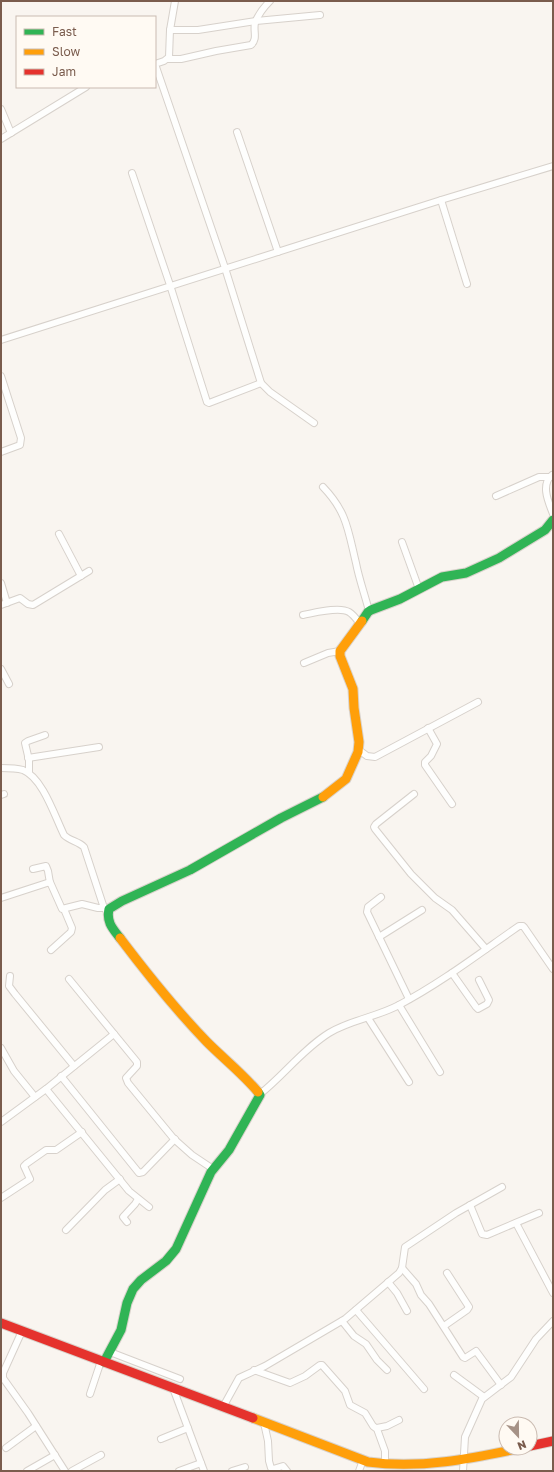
<svg xmlns="http://www.w3.org/2000/svg" width="554" height="1472" font-family="'Golos Text',sans-serif">
	<style>
		.lines { fill: none; stroke-linecap: round; stroke-linejoin: round }
		.street-casing { stroke: #d7d1cb; stroke-width: 8 }
		.fast-casing { stroke: #d9d2cb; stroke-width: 11 }
		.slow-casing { stroke: #d9d2cb; stroke-width: 11 }
		.jam-casing { stroke: #d9d2cb; stroke-width: 11 }
		.street { stroke: #fefefd; stroke-width: 6 }
		.fast { stroke: #30b455; stroke-width: 9 }
		.slow { stroke: #ff9f0a; stroke-width: 9 }
		.jam { stroke: #e5322d; stroke-width: 9 }
	</style>
	<rect width="100%" height="100%" fill="#f9f5f0"/>
	<g class="lines">
		<defs>
			<g id="street">
				<path d="M 175,1 L 170,30 L 169,57 L 164,61 L 155,64 L 225,268 L 261,383 L 270,392 L 314,423"/>
				<path d="M 170,30 L 198,30 L 256,21 L 320,15"/>
				<path d="M 168,59 L 181,59 L 216,51 L 251,45 C 258,39 253,31 255,23 C 258,15 264,7 270,1"/>
				<path d="M 1,109 L 11,133"/>
				<path d="M 237,132 L 278,252"/>
				<path d="M 1,139 L 86,87"/>
				<path d="M 132,173 L 170,285 L 207,402 L 209,403 L 261,383"/>
				<path d="M 441,200 L 467,284"/>
				<path d="M 1,340 L 441,200 L 553,166"/>
				<path d="M 1,376 L 21,438 L 20,445 L 1,452"/>
				<path d="M 552,475 C 540,485 549,503 553,514"/>
				<path d="M 323,487 C 347,512 348,530 356,563 C 359,579 365,595 369,611"/>
				<path d="M 496,496 L 539,477 L 550,477"/>
				<path d="M 59,534 L 81,576"/>
				<path d="M 402,542 L 419,589"/>
				<path d="M 1,583 L 7,603"/>
				<path d="M 1,605 L 20,598 L 28,604 L 33,605 L 89,571"/>
				<path d="M 303,615 C 314,613 339,606 349,612 C 354,615 357,620 360,624"/>
				<path d="M 304,663 L 328,653 L 340,651"/>
				<path d="M 1,669 L 9,684"/>
				<path d="M 428,728 L 437,744 L 431,756 L 425,762 L 425,765 L 452,804"/>
				<path d="M 359,750 L 367,756 L 375,757 L 478,702"/>
				<path d="M 28,758 L 99,747"/>
				<path d="M 1,768 C 8,768 16,768 23,770 C 43,778 55,817 64,835 C 70,841 78,841 84,847 L 103,905 L 107,912"/>
				<path d="M 29,773 L 29,760 L 25,743 L 28,741 L 45,735"/>
				<path d="M 414,794 L 376,824 L 374,827 L 375,829 L 411,874 L 435,898 L 452,910 L 486,949"/>
				<path d="M 1,795 L 4,794"/>
				<path d="M 33,869 L 46,866 L 48,871 L 50,883"/>
				<path d="M 381,897 L 368,907 L 367,912 L 409,999"/>
				<path d="M 1,898 L 50,882 L 62,909 L 82,904 L 98,908 L 104,908"/>
				<path d="M 379,937 L 422,910"/>
				<path d="M 51,950 L 71,932 L 72,928 L 64,909"/>
				<path d="M 452,973 L 476,1007 L 478,1009 L 487,1004 L 489,1000 L 479,980"/>
				<path d="M 10,976 L 9,986 L 15,994 L 74,1066"/>
				<path d="M 69,979 L 137,1062 L 137,1066 L 126,1078 L 128,1083 L 174,1139 L 192,1155 L 213,1169"/>
				<path d="M 399,1005 L 440,1072"/>
				<path d="M 368,1018 L 409,1082"/>
				<path d="M 1,1048 L 14,1071 L 35,1097"/>
				<path d="M 61,1076 L 139,1173 L 143,1172 L 175,1139"/>
				<path d="M 46,1089 L 129,1191 L 149,1207"/>
				<path d="M 260,1094 C 284,1075 302,1050 329,1033 C 350,1020 377,1017 399,1005 C 441,983 480,953 519,926 L 523,926 L 524,927 L 553,969"/>
				<path d="M 1,1122 L 46,1089 L 114,1034"/>
				<path d="M 1,1198 L 30,1179 L 24,1166 L 26,1164 L 46,1150 L 56,1150 L 82,1132"/>
				<path d="M 470,1205 L 482,1234 L 487,1235 L 539,1213"/>
				<path d="M 127,1222 L 123,1217 L 135,1204 L 138,1199"/>
				<path d="M 516,1223 L 553,1293"/>
				<path d="M 66,1230 L 105,1190 L 120,1179"/>
				<path d="M 402,1268 L 416,1284 L 421,1295 L 429,1304 L 463,1357 L 465,1358 L 476,1351 L 501,1385"/>
				<path d="M 388,1282 L 397,1293 L 407,1311"/>
				<path d="M 356,1310 L 424,1389"/>
				<path d="M 342,1321 L 354,1336 L 366,1344 L 377,1360 L 387,1370"/>
				<path d="M 444,1326 L 467,1310 L 469,1307 L 447,1273"/>
				<path d="M 22,1331 L 3,1373 L 3,1378 L 28,1413 L 65,1471"/>
				<path d="M 110,1352 L 180,1379"/>
				<path d="M 254,1370 L 290,1383 L 305,1376 L 320,1365 L 322,1365 L 345,1391 L 350,1405 L 365,1413 L 373,1426 L 377,1429 L 385,1451 L 385,1465"/>
				<path d="M 454,1375 L 484,1397"/>
				<path d="M 173,1388 L 204,1471"/>
				<path d="M 90,1394 L 101,1361"/>
				<path d="M 223,1407 L 239,1378 L 265,1366 L 345,1319 L 399,1273 L 402,1268 L 405,1247 L 456,1213 L 502,1187"/>
				<path d="M 264,1423 L 268,1441 L 269,1461 L 271,1468 L 273,1469 L 283,1466 L 287,1471"/>
				<path d="M 377,1428 L 387,1426 L 399,1420"/>
				<path d="M 161,1439 L 188,1428"/>
				<path d="M 6,1448 L 36,1426"/>
				<path d="M 27,1471 L 55,1455"/>
				<path d="M 72,1471 L 101,1455"/>
				<path d="M 179,1471 L 201,1463"/>
				<path d="M 232,1471 L 245,1467"/>
				<path d="M 359,1471 L 363,1460"/>
				<path d="M 463,1471 L 465,1437 L 482,1399 L 511,1377 L 536,1339 L 553,1321"/>
			</g>
			<g id="fast">
				<path d="M 362,621 L 368,612 L 371,610 L 400,599 L 442,577 L 466,573 L 499,558 L 545,530 L 553,520"/>
				<path d="M 120,938 C 113,929 106,922 109,909 L 122,901 L 190,870 L 281,818 L 323,797"/>
				<path d="M 104,1362 L 121,1330 L 127,1303 L 133,1289 L 141,1280 L 166,1261 L 176,1249 L 211,1172 L 229,1150 L 260,1095 L 258,1092"/>
			</g>
			<g id="slow">
				<path d="M 323,797 L 346,779 L 358,752 L 359,742 L 354,708 L 353,689 L 340,656 L 340,651 L 362,621"/>
				<path d="M 120,938 C 148,975 176,1010 207,1042 C 224,1059 243,1074 258,1092"/>
				<path d="M 253,1418 L 368,1462 C 420,1469 470,1459 521,1448"/>
			</g>
			<g id="jam">
				<path d="M 1,1323 L 253,1418"/>
				<path d="M 530,1446 L 553,1441"/>
			</g>
		</defs>
		<use href="#street" class="street-casing"/>
		<use href="#fast" class="fast-casing"/>
		<use href="#slow" class="slow-casing"/>
		<use href="#jam" class="jam-casing"/>
		<use href="#street" class="street"/>
		<use href="#fast" class="fast"/>
		<use href="#slow" class="slow"/>
		<use href="#jam" class="jam"/>
	</g>
	<rect width="554" height="1472" fill="none" stroke="#7a5c4d" stroke-width="4"/>
	<rect x="16" y="16" width="140" height="72" fill="#fffaf3" stroke="#cabbb1"/>
	<rect x="24" y="29" width="20" height="6" fill="#30b455" stroke="#cabbb1"/>
	<text x="52" y="36" font-size="12" fill="#7a5c4d">Fast</text>
	<rect x="24" y="49" width="20" height="6" fill="#ff9f0a" stroke="#cabbb1"/>
	<text x="52" y="56" font-size="12" fill="#7a5c4d">Slow</text>
	<rect x="24" y="69" width="20" height="6" fill="#e5322d" stroke="#cabbb1"/>
	<text x="52" y="76" font-size="12" fill="#7a5c4d">Jam</text>
	<g transform="translate(518 1436) rotate(158)"><circle r="19" fill="#fffaf3" stroke="#cabbb1"/>
	<path d="M0-3L7 15L0 10L-7 15Z" fill="#a69286"/>
	<text y="-6" font-size="11" font-weight="bold" text-anchor="middle" fill="#7a5c4d">N</text>
	</g>
</svg>
